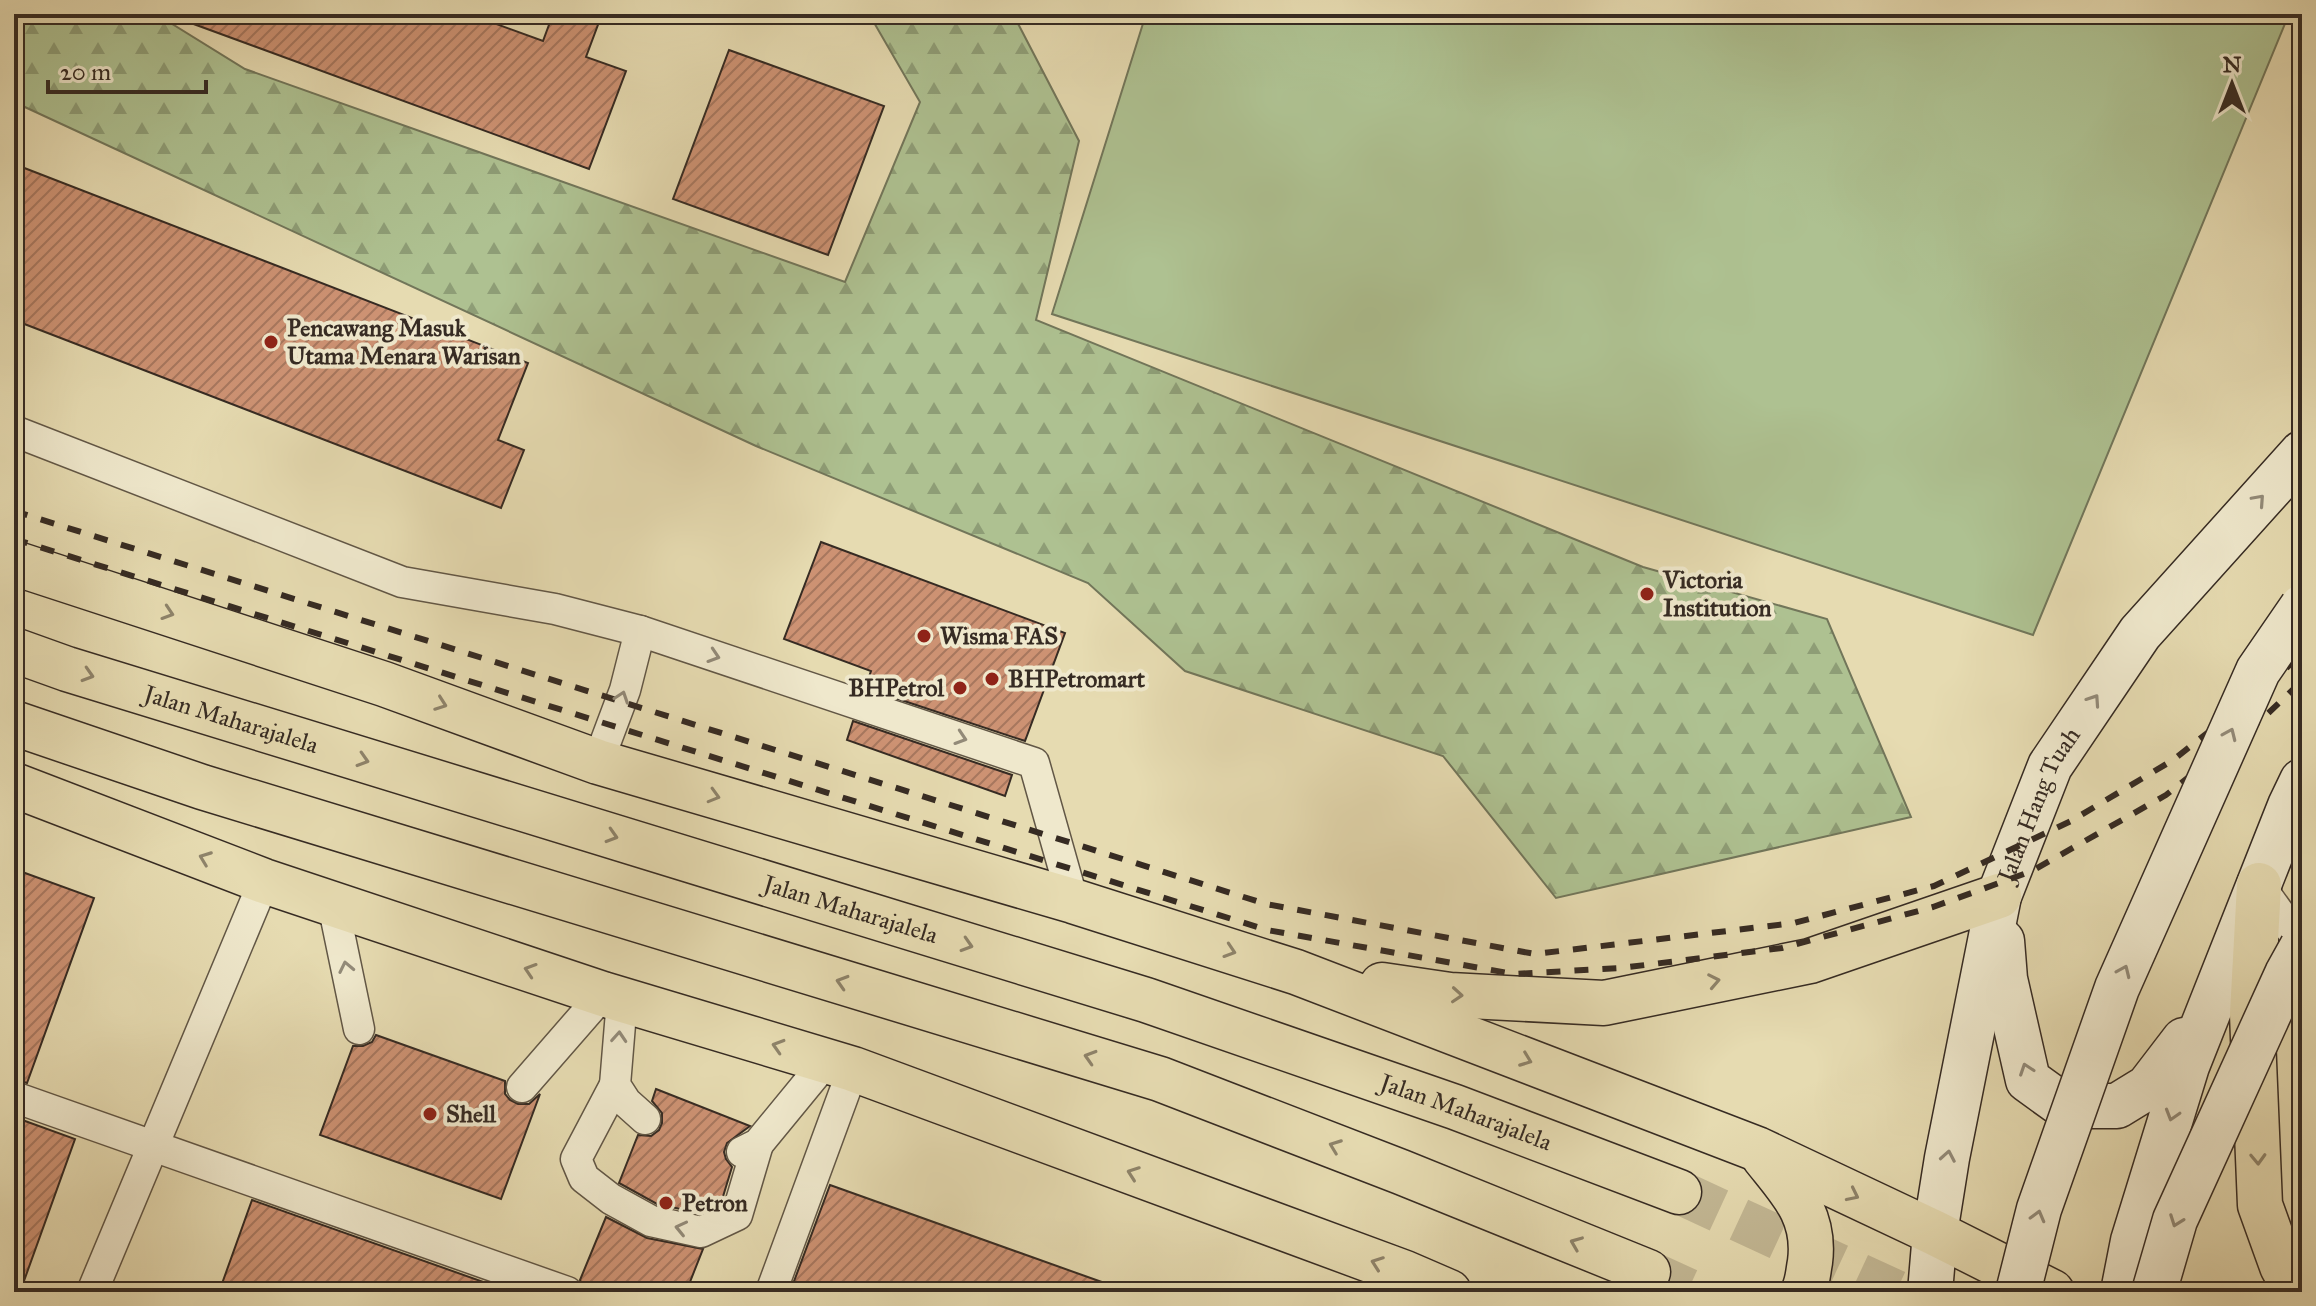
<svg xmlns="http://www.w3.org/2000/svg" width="2316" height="1306" font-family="'IM FELL Great Primer',serif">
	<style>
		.forest { fill: url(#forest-firs); stroke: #72765a; stroke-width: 2 }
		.pitch { fill: #aec191; stroke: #72765a; stroke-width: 2 }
		.building { fill: url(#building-hatch); stroke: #362b23; stroke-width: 2 }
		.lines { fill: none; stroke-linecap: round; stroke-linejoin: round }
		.highway-tunnel { stroke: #c3b895; stroke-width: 44; stroke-dasharray: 44 22; stroke-linecap: butt }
		.lane-casing { stroke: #625746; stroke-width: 33 }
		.secondary-casing { stroke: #362b23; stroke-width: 47 }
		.highway-casing { stroke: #362b23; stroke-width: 47 }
		.lane { stroke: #efe8cc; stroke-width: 30 }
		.secondary { stroke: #efe8cc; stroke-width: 44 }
		.highway { stroke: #e6dbb1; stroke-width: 44 }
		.rail { stroke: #362b23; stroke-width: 6; stroke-dasharray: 14 14; stroke-linecap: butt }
		.secondary-bridge-casing { stroke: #362b23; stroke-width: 47; stroke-linecap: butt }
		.secondary-bridge { stroke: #efe8cc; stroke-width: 44 }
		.oneway { stroke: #928a78 }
		.oneway2 { stroke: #8e836a }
		.poi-dot { fill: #8f2418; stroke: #efe8cc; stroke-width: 3 }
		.labels { text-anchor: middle; stroke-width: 8; stroke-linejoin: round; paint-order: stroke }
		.poi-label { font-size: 24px; font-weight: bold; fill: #362b23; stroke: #efe8cc; text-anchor: start }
		.street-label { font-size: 24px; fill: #362b23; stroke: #efe8cc }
	</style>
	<defs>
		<pattern id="forest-firs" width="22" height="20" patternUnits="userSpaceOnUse" patternTransform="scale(2)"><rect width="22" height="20" fill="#aec191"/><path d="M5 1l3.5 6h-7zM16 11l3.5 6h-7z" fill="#8e9d76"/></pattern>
		<pattern id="building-hatch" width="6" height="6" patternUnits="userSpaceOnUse" patternTransform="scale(2)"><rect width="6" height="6" fill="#cd9273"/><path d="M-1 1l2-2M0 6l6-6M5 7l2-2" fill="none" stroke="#a7775e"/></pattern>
	</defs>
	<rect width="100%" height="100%" fill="#e6dbb1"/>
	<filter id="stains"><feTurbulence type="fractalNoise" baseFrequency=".0025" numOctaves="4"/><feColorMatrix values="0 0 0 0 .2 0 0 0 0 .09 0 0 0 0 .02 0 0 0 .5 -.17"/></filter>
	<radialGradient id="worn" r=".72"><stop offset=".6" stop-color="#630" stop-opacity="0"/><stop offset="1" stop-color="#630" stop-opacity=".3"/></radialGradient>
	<path class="forest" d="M 14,14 L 156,14 L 245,69 L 845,282 L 920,102 L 869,14 L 1013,14 L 1079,141 L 1036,320 L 1643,567 L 1827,619 L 1911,817 L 1556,898 L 1443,756 L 1185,671 L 1088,583 L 756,446 L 14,102 Z"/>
	<path class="pitch" d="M 1146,14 L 2289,14 L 2033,635 L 1052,314 Z"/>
	<g class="building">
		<path d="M 181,14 L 469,14 L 543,41 L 553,14 L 602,14 L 586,57 L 626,71 L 589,169 L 180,19 Z"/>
		<path d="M 729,50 L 884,106 L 828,255 L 673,199 Z"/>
		<path d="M 14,164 L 528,363 L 498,440 L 524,450 L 501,508 L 14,320 Z"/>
		<path d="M 821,542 L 1065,633 L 1025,741 L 865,688 L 871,671 L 784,639 Z"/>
		<path d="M 853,721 L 1012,775 L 1005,796 L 847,740 Z"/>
		<path d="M 14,869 L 94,898 L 27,1083 L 14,1079 Z"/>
		<path d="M 376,1035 L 505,1081 L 505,1094 L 510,1100 L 518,1104 L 529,1104 L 540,1094 L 501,1199 L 320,1135 L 353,1046 L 363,1046 L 372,1042 Z"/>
		<path d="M 656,1089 L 750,1126 L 727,1143 L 724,1152 L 726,1159 L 732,1167 L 721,1203 L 699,1213 L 657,1204 L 619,1183 L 638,1135 L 651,1136 L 659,1130 L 662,1123 L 662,1113 L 652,1101 Z"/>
		<path d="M 14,1117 L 75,1139 L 20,1292 L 14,1292 Z"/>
		<path d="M 830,1185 L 1113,1286 L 1112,1292 L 790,1292 Z"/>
		<path d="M 252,1200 L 506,1290 L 505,1292 L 219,1292 Z"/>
		<path d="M 606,1217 L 647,1238 L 703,1249 L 686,1292 L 585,1292 L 580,1280 Z"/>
	</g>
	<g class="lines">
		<g class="highway-tunnel">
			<path d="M 1679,1192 L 1896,1292"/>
			<path d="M 1648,1272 L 1692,1292"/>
		</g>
		<defs>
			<g id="lane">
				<path d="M 14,431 L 402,582 L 555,609 L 640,631 L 1034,763 L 1073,901"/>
				<path d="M 598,762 L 625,690 L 640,631"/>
				<path d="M 2259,885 L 2302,945"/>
				<path d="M 333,904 L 359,1029"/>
				<path d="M 622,1000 L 615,1085 L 626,1102 L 645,1119"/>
				<path d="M 615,1085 L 576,1159 L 584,1178 L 611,1199 L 651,1221 L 701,1232 L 737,1215 L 758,1144"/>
				<path d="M 522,1087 L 603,994"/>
				<path d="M 14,1097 L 567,1292"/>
				<path d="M 742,1152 L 758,1144 L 827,1060"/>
				<path d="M 92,1292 L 264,881"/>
				<path d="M 771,1292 L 853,1069"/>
			</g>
			<g id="secondary">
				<path d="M 2002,941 L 2005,979 L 2028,1080 L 2064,1106 L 2117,1106 L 2148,1087 L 2184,1040"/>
				<path id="s1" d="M 1930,1292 L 1935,1233 L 1947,1158 L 1999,896 L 2050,766 L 2140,633 L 2302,453"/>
				<path d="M 2123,1292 L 2133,1241 L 2187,1066 L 2290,806 L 2302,781"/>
			</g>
			<g id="highway">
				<path d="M 14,563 L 384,684 L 598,762 L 1073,901 L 1296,972 L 1757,1149 L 1935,1233 L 2052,1292"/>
				<path id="s2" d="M 14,650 L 67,669 L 1146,1000 L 1455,1107 L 1679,1192"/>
				<path d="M 14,723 L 202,787 L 1160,1079 L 1401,1172 L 1648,1272"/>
				<path d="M 14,785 L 264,881 L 603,994 L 853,1069 L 1405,1273 L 1449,1292"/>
				<path d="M 2259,885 L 2252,1014 L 2260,1205 L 2282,1266 L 2296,1292"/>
				<path d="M 1382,985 L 1450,995 L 1604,1003 L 1810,961 L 1999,896"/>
				<path d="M 1764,1157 C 1791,1191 1816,1215 1810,1262 C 1808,1272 1808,1282 1803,1292"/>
			</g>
		</defs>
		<use href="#lane" class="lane-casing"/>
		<use href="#secondary" class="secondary-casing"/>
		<use href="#highway" class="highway-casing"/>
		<use href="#lane" class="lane"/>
		<use href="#secondary" class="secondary"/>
		<use href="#highway" class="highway"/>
		<g class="rail">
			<path d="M 14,511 L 1266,904 L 1535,954 L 1794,923 L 1934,886 L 2071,821 L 2173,760 L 2276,679 L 2302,652"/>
			<path d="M 14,539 L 1267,930 L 1514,974 L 1621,968 L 1782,948 L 1933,907 L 2032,871 L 2166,795 L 2261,720 L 2302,681"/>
		</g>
		<defs>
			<g id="secondary-bridge">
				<path d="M 2018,1292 L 2039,1209 L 2117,988 L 2258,671 L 2302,607"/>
				<path d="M 2154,1292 L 2175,1220 L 2287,974 L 2302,947"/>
			</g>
		</defs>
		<use href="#secondary-bridge" class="secondary-bridge-casing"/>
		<use href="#secondary-bridge" class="secondary-bridge"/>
	</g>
	<defs><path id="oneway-chevron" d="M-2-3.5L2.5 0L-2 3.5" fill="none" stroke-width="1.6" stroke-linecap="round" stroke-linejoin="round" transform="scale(2)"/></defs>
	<g class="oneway">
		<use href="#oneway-chevron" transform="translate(2259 500) rotate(-48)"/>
		<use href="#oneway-chevron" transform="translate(714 656) rotate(18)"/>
		<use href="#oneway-chevron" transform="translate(622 697) rotate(-71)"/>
		<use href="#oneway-chevron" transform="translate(2094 700) rotate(-56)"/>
		<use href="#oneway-chevron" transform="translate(2230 734) rotate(-66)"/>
		<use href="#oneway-chevron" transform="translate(961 738) rotate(18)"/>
		<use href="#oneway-chevron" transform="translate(346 967) rotate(-102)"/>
		<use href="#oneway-chevron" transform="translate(2124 971) rotate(-66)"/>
		<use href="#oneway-chevron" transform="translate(619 1037) rotate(-86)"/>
		<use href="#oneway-chevron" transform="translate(2026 1069) rotate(-109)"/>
		<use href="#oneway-chevron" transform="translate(2172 1115) rotate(107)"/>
		<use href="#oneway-chevron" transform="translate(1948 1156) rotate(-80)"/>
		<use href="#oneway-chevron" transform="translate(2038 1216) rotate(-75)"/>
		<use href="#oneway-chevron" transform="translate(2176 1221) rotate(110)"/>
		<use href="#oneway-chevron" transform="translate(681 1228) rotate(-167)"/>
	</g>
	<g class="oneway2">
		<use href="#oneway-chevron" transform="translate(168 613) rotate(18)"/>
		<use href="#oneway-chevron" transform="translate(88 675) rotate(17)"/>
		<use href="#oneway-chevron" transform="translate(441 704) rotate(20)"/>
		<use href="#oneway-chevron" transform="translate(363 760) rotate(17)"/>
		<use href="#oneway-chevron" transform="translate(714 796) rotate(16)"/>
		<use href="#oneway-chevron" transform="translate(612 836) rotate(17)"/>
		<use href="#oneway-chevron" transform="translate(205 858) rotate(-159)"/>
		<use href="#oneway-chevron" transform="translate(967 945) rotate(17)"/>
		<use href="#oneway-chevron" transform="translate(1230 951) rotate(18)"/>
		<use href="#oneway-chevron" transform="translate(530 970) rotate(-162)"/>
		<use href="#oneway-chevron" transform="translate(1714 981) rotate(-11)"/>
		<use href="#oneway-chevron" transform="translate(842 982) rotate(-163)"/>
		<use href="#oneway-chevron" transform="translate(1457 995) rotate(4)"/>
		<use href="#oneway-chevron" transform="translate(778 1046) rotate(-163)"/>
		<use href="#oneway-chevron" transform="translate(1090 1057) rotate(-163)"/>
		<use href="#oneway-chevron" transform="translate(1526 1060) rotate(21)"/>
		<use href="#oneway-chevron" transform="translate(1335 1146) rotate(-159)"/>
		<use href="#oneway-chevron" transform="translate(2258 1159) rotate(88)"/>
		<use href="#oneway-chevron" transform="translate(1133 1173) rotate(-160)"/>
		<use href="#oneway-chevron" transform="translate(1853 1195) rotate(26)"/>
		<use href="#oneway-chevron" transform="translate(1576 1243) rotate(-158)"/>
		<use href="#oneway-chevron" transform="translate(1377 1263) rotate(-160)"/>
	</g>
	<g class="poi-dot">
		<circle cx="271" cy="342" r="8"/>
		<circle cx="1647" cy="594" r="8"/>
		<circle cx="924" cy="636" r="8"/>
		<circle cx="992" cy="679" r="8"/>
		<circle cx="960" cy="688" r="8"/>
		<circle cx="430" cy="1114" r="8"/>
		<circle cx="666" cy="1203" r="8"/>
	</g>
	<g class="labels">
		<g class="poi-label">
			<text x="287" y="336">Pencawang Masuk<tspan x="287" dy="28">Utama Menara Warisan</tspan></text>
			<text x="1663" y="588">Victoria<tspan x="1663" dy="28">Institution</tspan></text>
			<text x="940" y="644">Wisma FAS</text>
			<text x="1008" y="687">BHPetromart</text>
			<text x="944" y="696" text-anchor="end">BHPetrol</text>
			<text x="446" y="1122">Shell</text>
			<text x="682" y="1211">Petron</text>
		</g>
		<g class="street-label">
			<text dy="8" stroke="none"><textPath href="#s2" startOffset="228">Jalan Maharajalela</textPath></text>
			<text dy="8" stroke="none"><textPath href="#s1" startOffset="502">Jalan Hang Tuah</textPath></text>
			<text dy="8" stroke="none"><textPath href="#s2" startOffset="876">Jalan Maharajalela</textPath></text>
			<text dy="8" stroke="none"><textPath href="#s2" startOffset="1524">Jalan Maharajalela</textPath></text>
		</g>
	</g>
	<rect width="2316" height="1306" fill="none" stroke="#e6dbb1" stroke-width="48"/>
	<rect x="16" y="16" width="2284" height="1274" fill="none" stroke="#362b23" stroke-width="4"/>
	<rect x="24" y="24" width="2268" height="1258" fill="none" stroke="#362b23" stroke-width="2"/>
	<g transform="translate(2232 84)" stroke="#efe8cc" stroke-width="6" paint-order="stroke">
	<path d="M0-6L14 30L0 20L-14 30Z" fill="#362b23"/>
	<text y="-12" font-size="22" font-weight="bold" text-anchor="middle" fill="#362b23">N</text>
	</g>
	<path d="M48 80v12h158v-12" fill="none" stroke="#362b23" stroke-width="4"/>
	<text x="60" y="80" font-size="24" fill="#362b23" stroke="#efe8cc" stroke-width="6" paint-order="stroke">20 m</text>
	<rect width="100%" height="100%" filter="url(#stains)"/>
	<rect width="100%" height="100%" fill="url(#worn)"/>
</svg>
